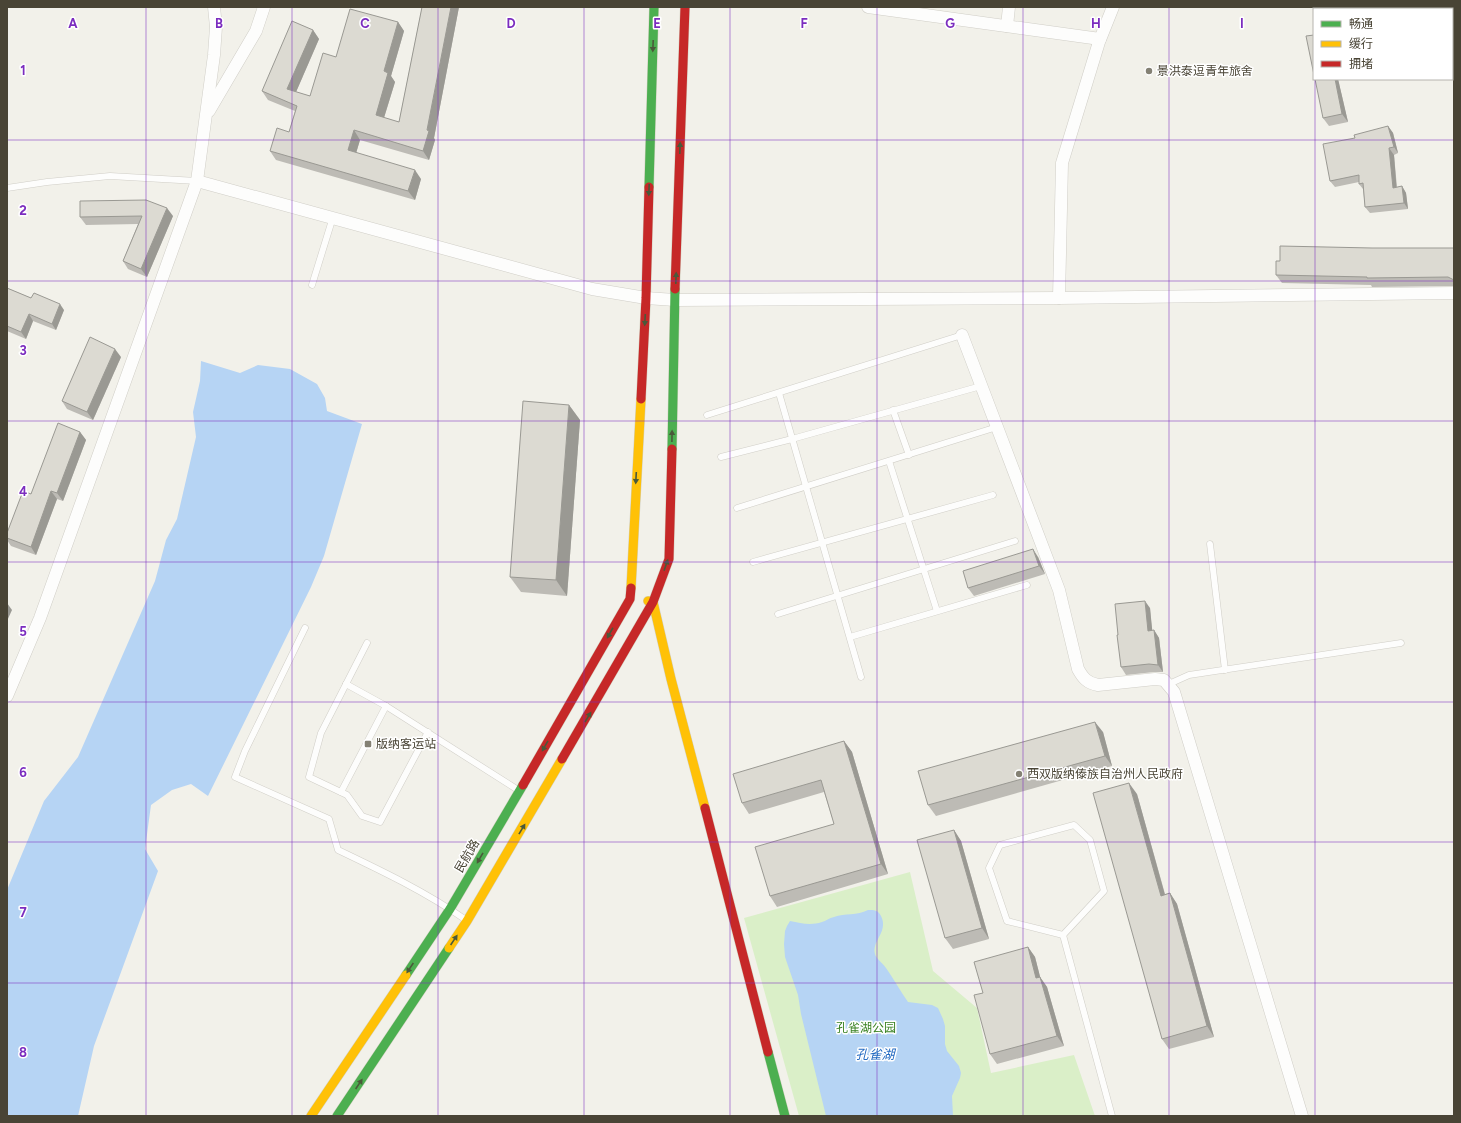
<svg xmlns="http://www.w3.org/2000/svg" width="1461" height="1123" font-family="Figtree,'Noto Sans SC',sans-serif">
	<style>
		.green { fill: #daefc8 }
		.water { fill: #b6d4f4 }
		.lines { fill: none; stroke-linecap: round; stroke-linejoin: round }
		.lane-casing { stroke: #d0cec7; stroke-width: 7 }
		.street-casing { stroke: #d0cec7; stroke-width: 13 }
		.fast-casing { stroke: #d2d0c0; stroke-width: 10 }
		.slow-casing { stroke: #d2d0c0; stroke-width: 10 }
		.jam-casing { stroke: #d2d0c0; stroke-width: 10 }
		.lane { stroke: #fdfdfc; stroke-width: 6 }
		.street { stroke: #fdfdfc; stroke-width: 12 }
		.fast { stroke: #4caf50; stroke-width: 9 }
		.slow { stroke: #ffc107; stroke-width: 9 }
		.jam { stroke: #c62828; stroke-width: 9 }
		.wall { fill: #bdbbb5 }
		.shaded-wall { fill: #9a9993 }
		.building { fill: #dcdad2; stroke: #9a9993 }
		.oneway { fill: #4a593a }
		.grid { fill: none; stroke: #7b2cbf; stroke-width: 1; stroke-opacity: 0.55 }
		.poi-dot { fill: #848174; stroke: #fff; stroke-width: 1.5 }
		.labels { text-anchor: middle; stroke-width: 3; stroke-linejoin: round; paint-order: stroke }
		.poi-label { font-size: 12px; fill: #494435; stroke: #fff; text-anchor: start }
		.street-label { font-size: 12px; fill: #494435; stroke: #fff }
		.park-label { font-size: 12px; fill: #398122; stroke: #fff }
		.water-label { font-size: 13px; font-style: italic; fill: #2269c1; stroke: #fff }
		.grid-label { font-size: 13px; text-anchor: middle; font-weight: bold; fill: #7b2cbf; stroke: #fff; stroke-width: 3; stroke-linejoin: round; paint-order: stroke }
	</style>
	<rect width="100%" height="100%" fill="#f2f1ea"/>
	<path class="green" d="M 910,872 L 933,971 L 977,1008 L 991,1073 L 1074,1055 L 1095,1116 L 799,1116 L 744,918 Z"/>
	<g class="water">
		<path d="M 201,361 L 240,373 L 258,365 L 290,369 L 317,384 L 325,398 L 327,411 L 362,424 L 324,556 L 311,587 L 208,796 L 191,784 L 172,790 L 151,805 L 145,849 L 158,871 L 94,1046 L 78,1116 L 7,1116 L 7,890 L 44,801 L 78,757 L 155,581 L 166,540 L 177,519 L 196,437 L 193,412 L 200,381 Z"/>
		<path d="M 868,910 C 874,910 878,910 881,916 C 889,932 871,941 875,954 C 876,959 883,963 886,968 C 894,979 900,991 908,1002 L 932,1005 L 938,1008 L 943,1019 L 945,1026 L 945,1044 L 947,1051 L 959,1066 L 961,1073 L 960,1078 L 952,1096 L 953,1116 L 826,1116 L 801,1014 L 798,995 L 785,957 L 784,944 L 785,931 L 787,926 L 790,921 C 801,923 810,926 822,922 C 826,921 829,918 834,917 C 845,913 857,916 868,910 Z"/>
	</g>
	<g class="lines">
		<defs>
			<g id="lane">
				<path d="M 7,188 L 47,182 L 110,176 L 197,181"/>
				<path d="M 312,285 L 333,217"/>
				<path d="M 779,393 L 861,677"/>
				<path d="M 893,410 L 909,455"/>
				<path d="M 707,415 L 962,335"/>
				<path d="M 721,457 L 792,439 L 981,386"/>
				<path d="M 889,461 L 937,611"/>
				<path d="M 737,508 L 997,427"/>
				<path d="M 1210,544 L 1225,670"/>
				<path d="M 753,562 L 993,495"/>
				<path d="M 778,614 L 1015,541"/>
				<path d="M 305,628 L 245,751 L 235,777 L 329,819 L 338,850 C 382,871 426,892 466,920"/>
				<path d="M 850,637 L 1027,585"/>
				<path d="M 367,643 L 321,733 L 309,777 L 347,795 L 362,816 L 380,822 L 428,732"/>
				<path d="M 346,684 L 386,706 L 518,790"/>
				<path d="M 1169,684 L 1189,675 L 1401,643"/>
				<path d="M 341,792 L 386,706"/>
				<path d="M 1074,825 L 1090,840 L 1104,891 L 1063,935 L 1007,921 L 989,868 L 1000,845 Z"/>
				<path d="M 1063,935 L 1112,1116"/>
			</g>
			<g id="street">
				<path d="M 868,7 L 1100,39"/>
				<path d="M 1007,26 L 1009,7"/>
				<path d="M 1452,36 L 1454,36"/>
				<path d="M 209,111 L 256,31 L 264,7"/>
				<path d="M 197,181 L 592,289 L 646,298 L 675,300 L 1059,298 L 1454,293"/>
				<path d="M 1059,298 L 1062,163 L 1099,42 L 1113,7"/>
				<path d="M 962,335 L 1059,590 L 1078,669 C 1083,678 1087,683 1098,685 L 1155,679 L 1164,680 L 1174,692 L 1302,1116"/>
				<path d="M 7,696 L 40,618 L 197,181 L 214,55 L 216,27 L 214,7"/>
			</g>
			<g id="fast">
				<path d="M 649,187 L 654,7"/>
				<path d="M 672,449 L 675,289"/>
				<path d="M 406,975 L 450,909 L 523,785"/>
				<path d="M 768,1052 L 785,1116"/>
				<path d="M 337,1116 L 449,948"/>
			</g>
			<g id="slow">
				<path d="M 631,588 L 641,399"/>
				<path d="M 648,601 L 653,602 L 671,679 L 705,808"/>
				<path d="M 449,948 L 467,921 L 562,759"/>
				<path d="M 311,1116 L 406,975"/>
			</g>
			<g id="jam">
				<path d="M 675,289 L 685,7"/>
				<path d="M 641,399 L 646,298 L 649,187"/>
				<path d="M 562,759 L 653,602 L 669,559 L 672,449"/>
				<path d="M 523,785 L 630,599 L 631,588"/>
				<path d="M 705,808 L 768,1052"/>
			</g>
		</defs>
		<use href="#lane" class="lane-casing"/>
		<use href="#street" class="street-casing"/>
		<use href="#fast" class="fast-casing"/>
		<use href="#slow" class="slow-casing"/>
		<use href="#jam" class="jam-casing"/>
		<use href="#lane" class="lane"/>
		<use href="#street" class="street"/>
		<use href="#fast" class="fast"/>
		<use href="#slow" class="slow"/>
		<use href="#jam" class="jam"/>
	</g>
	<g class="wall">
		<path d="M 422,7 L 459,7 L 434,138 L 435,140 L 429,160 L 360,140 L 356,153 L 421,179 L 415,200 L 276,160 L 270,151 L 289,132 L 295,111 L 268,100 L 262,91 L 313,30 L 319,39 L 296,92 L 310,96 L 336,57 L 398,22 L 404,31 L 391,76 L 395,82 L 384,118 L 399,122 Z"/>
		<path d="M 1338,79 L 1348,122 L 1329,126 L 1323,118 Z"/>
		<path d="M 1388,126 L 1393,133 L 1398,153 L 1394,155 L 1397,187 L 1402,186 L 1406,193 L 1408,209 L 1370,213 L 1365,207 L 1363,189 L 1359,184 L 1359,182 L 1335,187 L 1330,181 L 1355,138 Z"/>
		<path d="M 80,201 L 173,216 L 147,277 L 128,269 L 123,261 L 138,224 L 86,225 L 80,217 Z"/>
		<path d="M 1372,248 L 1454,248 L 1454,286 L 1372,287 L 1371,285 L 1282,283 L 1276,275 L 1280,261 Z"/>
		<path d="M 7,288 L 31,298 L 64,310 L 56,330 L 33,321 L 26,339 L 7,331 Z"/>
		<path d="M 121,357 L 93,420 L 67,409 L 62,401 Z"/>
		<path d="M 569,405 L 580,420 L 567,596 L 521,592 L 510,577 Z"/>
		<path d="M 80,432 L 86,440 L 63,501 L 57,499 L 36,555 L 11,546 L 7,540 L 7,533 L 31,494 Z"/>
		<path d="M 1038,557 L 1045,574 L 974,596 L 968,588 Z"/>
		<path d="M 1150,608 L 1152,631 L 1154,630 L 1159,638 L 1163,672 L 1154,672 L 1126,675 L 1121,667 L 1118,635 Z"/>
		<path d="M 1103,732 L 1112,766 L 936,816 L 928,805 Z"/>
		<path d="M 844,741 L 852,752 L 888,874 L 777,907 L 770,896 L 834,824 L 824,792 L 749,814 L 742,803 Z"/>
		<path d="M 1137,794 L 1165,894 L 1170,893 L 1177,904 L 1214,1037 L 1169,1049 L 1162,1039 Z"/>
		<path d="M 954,830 L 961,841 L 989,939 L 953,949 L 945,938 Z"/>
		<path d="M 1028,947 L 1035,957 L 1040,977 L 1047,987 L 1064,1046 L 997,1064 L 990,1054 L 983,993 Z"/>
	</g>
	<g class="shaded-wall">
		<path d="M 451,7 L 459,7 L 434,138 L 435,140 L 429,160 L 423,151 Z"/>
		<path d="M 1388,7 L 1392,7 L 1393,9 L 1388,9 Z"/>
		<path d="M 398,22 L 404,31 L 391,76 L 395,82 L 382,124 L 376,115 L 384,71 Z"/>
		<path d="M 313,30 L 319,39 L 293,99 L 287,89 Z"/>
		<path d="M 1335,79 L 1338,79 L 1348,122 L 1342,114 Z"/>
		<path d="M 1388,126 L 1393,133 L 1398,153 L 1394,147 Z"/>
		<path d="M 354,130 L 360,140 L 354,160 L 348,150 Z"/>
		<path d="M 1389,148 L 1394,155 L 1397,194 L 1393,188 Z"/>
		<path d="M 415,170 L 421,179 L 415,200 L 408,191 Z"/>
		<path d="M 1402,186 L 1406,193 L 1408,209 L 1404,203 Z"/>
		<path d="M 167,208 L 173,216 L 147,277 L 141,269 Z"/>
		<path d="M 60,304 L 64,310 L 56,330 L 52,324 Z"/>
		<path d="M 29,314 L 33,321 L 26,339 L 21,332 Z"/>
		<path d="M 115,349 L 121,357 L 93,420 L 87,412 Z"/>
		<path d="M 569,405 L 580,420 L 567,596 L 556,580 Z"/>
		<path d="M 80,432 L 86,440 L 63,501 L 57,493 Z"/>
		<path d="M 51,491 L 57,499 L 36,555 L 31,547 Z"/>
		<path d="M 1033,549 L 1038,557 L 1045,574 L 1039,566 Z"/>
		<path d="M 1145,601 L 1150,608 L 1153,638 L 1148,631 Z"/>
		<path d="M 7,603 L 12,610 L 7,621 Z"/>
		<path d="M 1154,630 L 1159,638 L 1163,672 L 1158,665 Z"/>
		<path d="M 1095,722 L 1103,732 L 1112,766 L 1105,756 Z"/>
		<path d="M 844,741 L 852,752 L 888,874 L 881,864 Z"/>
		<path d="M 1129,783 L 1137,794 L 1168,906 L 1161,896 Z"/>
		<path d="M 954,830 L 961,841 L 989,939 L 982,928 Z"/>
		<path d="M 1170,893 L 1177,904 L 1214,1037 L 1207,1026 Z"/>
		<path d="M 1028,947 L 1035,957 L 1043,988 L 1036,978 Z"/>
		<path d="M 1040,977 L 1047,987 L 1064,1046 L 1057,1036 Z"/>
	</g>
	<g class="building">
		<path d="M 422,7 L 451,7 L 427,130 L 429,131 L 423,151 L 354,130 L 348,150 L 415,170 L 408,191 L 270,151 L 277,128 L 289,132 L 297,106 L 262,91 L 292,21 L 313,30 L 287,89 L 310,96 L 323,53 L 336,57 L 350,9 L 398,22 L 384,71 L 388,73 L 376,115 L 399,122 Z"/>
		<rect x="1371" y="7" width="17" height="2"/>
		<path d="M 1314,35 L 1314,75 L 1306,36 Z"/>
		<path d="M 1315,79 L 1335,79 L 1342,114 L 1323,118 Z"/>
		<path d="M 1388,126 L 1394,147 L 1389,148 L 1393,188 L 1402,186 L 1404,203 L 1365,207 L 1363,183 L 1359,184 L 1359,175 L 1330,181 L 1323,144 L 1355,138 L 1354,135 Z"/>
		<path d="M 146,200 L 167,208 L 141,269 L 123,261 L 142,216 L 80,217 L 80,201 Z"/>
		<path d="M 1280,246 L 1372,248 L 1454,248 L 1454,280 L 1448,277 L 1367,278 L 1367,277 L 1276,275 L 1276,261 L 1280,261 Z"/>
		<path d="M 7,288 L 31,298 L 34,293 L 60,304 L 52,324 L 29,314 L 21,332 L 7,326 Z"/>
		<path d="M 90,337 L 115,349 L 87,412 L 62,401 Z"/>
		<path d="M 523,401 L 569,405 L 556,580 L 510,577 Z"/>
		<path d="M 58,423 L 80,432 L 57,493 L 51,491 L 31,547 L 7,538 L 7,533 L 23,491 L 31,494 Z"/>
		<path d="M 1033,549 L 1039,566 L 968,588 L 963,571 Z"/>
		<path d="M 1145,601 L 1148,631 L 1154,630 L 1158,665 L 1149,664 L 1121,667 L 1117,635 L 1118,635 L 1115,604 Z"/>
		<path d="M 1095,722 L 1105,756 L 928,805 L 918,771 Z"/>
		<path d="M 844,741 L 881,864 L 770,896 L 755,847 L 834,824 L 821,780 L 742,803 L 733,774 Z"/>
		<path d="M 1129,783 L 1161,896 L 1170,893 L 1207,1026 L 1162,1039 L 1093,793 Z"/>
		<path d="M 954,830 L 982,928 L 945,938 L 917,840 Z"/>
		<path d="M 1028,947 L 1036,978 L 1040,977 L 1057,1036 L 990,1054 L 974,995 L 983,993 L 974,962 Z"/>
	</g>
	<defs><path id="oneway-solid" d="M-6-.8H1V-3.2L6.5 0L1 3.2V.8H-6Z"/></defs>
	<g class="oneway">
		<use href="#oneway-solid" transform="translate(653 46) rotate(92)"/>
		<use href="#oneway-solid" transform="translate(680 148) rotate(-88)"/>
		<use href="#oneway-solid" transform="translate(649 190) rotate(92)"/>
		<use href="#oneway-solid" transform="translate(676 278) rotate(-88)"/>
		<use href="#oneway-solid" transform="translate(645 320) rotate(93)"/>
		<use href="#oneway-solid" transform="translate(672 436) rotate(-89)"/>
		<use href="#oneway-solid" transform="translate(636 478) rotate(93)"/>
		<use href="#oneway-solid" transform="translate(666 565) rotate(-71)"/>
		<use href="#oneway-solid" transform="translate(610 633) rotate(119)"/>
		<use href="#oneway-solid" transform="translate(588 717) rotate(-59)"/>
		<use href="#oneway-solid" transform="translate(545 746) rotate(120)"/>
		<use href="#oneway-solid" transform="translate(522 829) rotate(-59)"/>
		<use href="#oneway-solid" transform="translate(480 858) rotate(120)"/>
		<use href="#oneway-solid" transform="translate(454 940) rotate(-56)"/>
		<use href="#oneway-solid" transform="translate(410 968) rotate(124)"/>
		<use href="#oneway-solid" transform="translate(359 1084) rotate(-56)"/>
	</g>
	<path class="grid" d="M 146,7 L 146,1116M 292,7 L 292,1116M 438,7 L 438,1116M 584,7 L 584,1116M 730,7 L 730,1116M 877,7 L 877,1116M 1023,7 L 1023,1116M 1169,7 L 1169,1116M 1315,7 L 1315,9M 1315,79 L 1315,1116M 7,140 L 1454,140M 7,281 L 1454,281M 7,421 L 1454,421M 7,562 L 1454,562M 7,702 L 1454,702M 7,842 L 1454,842M 7,983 L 1454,983"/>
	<g class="poi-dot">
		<circle cx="1149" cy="71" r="4"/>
		<rect x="364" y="740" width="8" height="8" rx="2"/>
		<circle cx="1019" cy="774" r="4"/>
	</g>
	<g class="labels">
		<g class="poi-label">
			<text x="1157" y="75">景洪泰逗青年旅舍</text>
			<text x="376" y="748">版纳客运站</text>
			<text x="1027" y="778">西双版纳傣族自治州人民政府</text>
		</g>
		<g class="street-label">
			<text transform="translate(467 856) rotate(-60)" y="4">民航路</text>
		</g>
		<g class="park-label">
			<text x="866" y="1032">孔雀湖公园</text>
		</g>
		<g class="water-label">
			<text x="875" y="1059">孔雀湖</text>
		</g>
	</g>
	<g class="grid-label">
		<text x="73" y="28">A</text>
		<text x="219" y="28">B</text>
		<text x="365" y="28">C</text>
		<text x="511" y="28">D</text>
		<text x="657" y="28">E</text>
		<text x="804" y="28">F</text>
		<text x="950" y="28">G</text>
		<text x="1096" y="28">H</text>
		<text x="1242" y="28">I</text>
		<text x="23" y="75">1</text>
		<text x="23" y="215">2</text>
		<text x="23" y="355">3</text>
		<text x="23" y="496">4</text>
		<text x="23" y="636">5</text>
		<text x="23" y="777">6</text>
		<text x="23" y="917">7</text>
		<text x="23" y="1057">8</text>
	</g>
	<rect width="1461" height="1123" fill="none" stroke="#494435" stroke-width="16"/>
	<rect x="1313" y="8" width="140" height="72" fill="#ffffff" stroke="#b6b4ae"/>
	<rect x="1321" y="21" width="20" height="6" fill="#4caf50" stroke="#b6b4ae"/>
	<text x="1349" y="28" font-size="12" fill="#494435">畅通</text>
	<rect x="1321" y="41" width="20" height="6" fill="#ffc107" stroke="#b6b4ae"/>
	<text x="1349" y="48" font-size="12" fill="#494435">缓行</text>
	<rect x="1321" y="61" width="20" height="6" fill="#c62828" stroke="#b6b4ae"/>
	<text x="1349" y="68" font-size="12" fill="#494435">拥堵</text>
</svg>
